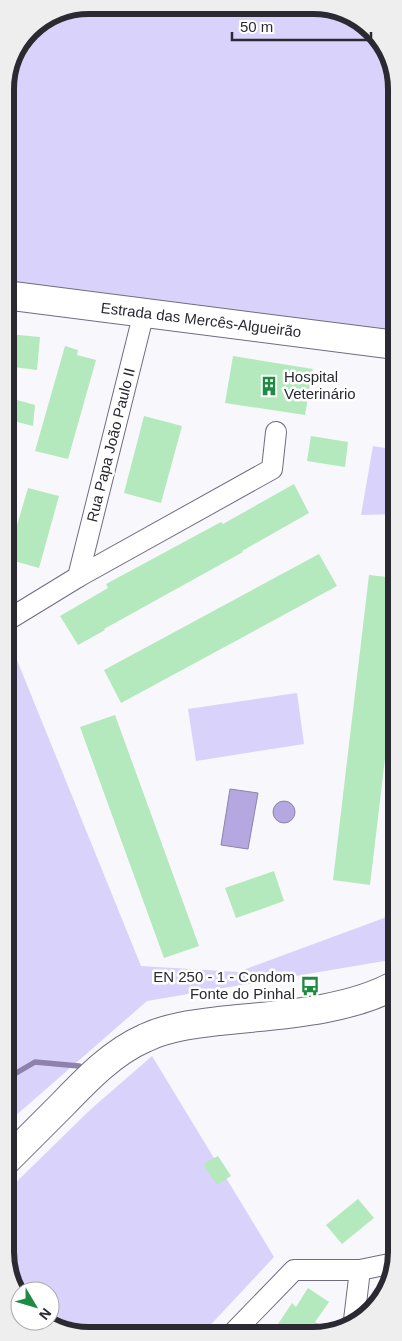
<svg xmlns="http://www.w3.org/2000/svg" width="402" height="1341" font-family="Helvetica,sans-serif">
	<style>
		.green { fill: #d9d2fa }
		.water { fill: #b5a8e1; stroke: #8c82ac }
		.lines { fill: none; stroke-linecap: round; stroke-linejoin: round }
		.stream { stroke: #8c82ac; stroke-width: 5.5 }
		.building { fill: #b3e9bc }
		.street-casing { stroke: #706c80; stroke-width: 22 }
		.secondary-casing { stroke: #706c80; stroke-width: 30 }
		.street { stroke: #fff; stroke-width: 20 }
		.secondary { stroke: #fff; stroke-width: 28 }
		.labels { text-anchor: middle; stroke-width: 5; stroke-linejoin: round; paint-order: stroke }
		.street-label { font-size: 15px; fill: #2b2a32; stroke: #fff }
		.poi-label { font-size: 15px; fill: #2b2a32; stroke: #fff; text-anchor: start }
		.rim { fill: none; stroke: #2b2a32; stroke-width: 6 }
	</style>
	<rect width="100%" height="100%" fill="#f8f7fb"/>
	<g class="green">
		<path d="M 330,7 L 373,30 L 395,73 L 396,338 L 5,283 L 5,83 L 30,29 L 57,11 Z"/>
		<path d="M 373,446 L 385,448 L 396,470 L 396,514 L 361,515 Z"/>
		<path d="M 6,633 L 141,966 L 238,972 L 384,918 L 391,903 L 396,882 L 396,959 L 147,1001 L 6,1124 Z"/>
		<path d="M 297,693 L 304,744 L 196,761 L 188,709 Z"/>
		<path d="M 152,1056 L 274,1257 L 202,1334 L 72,1334 L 47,1321 L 50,1321 L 50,1291 L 20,1291 L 20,1294 L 7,1268 L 6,1192 L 90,1110 Z"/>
	</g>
	<g class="water">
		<path d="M 230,789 L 258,793 L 248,849 L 221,845 Z"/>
		<circle cx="284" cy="812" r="11"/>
	</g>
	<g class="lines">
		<path class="stream" d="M 6,1079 L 35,1062 L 79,1066"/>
	</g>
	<g class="building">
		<path d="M 8,334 L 40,337 L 37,370 L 6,366 Z"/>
		<path d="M 65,346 L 78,350 L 77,355 L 96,360 L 68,459 L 35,451 Z"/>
		<path d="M 233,356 L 313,369 L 305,415 L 225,403 Z"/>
		<path d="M 6,397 L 35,405 L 33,426 L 6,419 Z"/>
		<path d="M 144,416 L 182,426 L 161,503 L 124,493 Z"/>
		<path d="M 311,436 L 348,442 L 345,467 L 307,461 Z"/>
		<path d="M 294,484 L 309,513 L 242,551 L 243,552 L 104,629 L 105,630 L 78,645 L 60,616 L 108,588 L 106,584 L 221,522 L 223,524 Z"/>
		<path d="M 28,488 L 59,496 L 39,568 L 7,559 Z"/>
		<path d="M 319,554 L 337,586 L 121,703 L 104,670 Z"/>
		<path d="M 369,575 L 396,578 L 396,666 L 370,885 L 333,880 Z"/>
		<path d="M 115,715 L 199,946 L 164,958 L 80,727 Z"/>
		<path d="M 274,871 L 284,901 L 236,918 L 225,888 Z"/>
		<path d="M 218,1156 L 231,1176 L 217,1185 L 203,1164 Z"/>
		<path d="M 358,1199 L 374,1218 L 342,1244 L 326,1225 Z"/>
		<path d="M 308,1288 L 329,1302 L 315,1322 L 320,1325 L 314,1334 L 295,1334 L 278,1324 L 292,1303 L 296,1307 Z"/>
	</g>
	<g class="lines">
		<defs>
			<g id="street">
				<path d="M 78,577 L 272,469 L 276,432"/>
				<path d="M 6,621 L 78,577 L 144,312"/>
				<path d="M 354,1320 L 360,1270"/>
				<path d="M 232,1334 L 294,1270 L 360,1270 L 394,1263"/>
			</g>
			<g id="secondary">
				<path d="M 5,295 L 396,345"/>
				<path d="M 6,1161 C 25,1142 44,1123 63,1104 C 87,1079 113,1052 145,1038 C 168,1027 194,1024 219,1021 C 275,1015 348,1012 397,984"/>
			</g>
		</defs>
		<use href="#street" class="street-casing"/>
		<use href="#secondary" class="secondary-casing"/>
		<use href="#street" class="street"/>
		<use href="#secondary" class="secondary"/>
	</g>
	<defs>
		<symbol id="building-bare" viewBox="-9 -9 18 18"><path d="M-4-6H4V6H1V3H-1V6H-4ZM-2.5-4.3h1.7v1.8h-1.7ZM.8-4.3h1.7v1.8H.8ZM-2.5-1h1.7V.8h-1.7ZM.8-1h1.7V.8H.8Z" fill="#1e8a42" stroke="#fff" stroke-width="2.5" paint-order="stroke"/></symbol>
		<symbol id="bus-bare" viewBox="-9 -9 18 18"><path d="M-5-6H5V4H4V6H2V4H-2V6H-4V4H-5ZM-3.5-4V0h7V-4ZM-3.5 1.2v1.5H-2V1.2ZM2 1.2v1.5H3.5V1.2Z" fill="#1e8a42" stroke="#fff" stroke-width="2.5" paint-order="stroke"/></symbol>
	</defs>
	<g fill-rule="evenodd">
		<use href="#building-bare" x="255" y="372" width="28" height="28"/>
		<use href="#bus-bare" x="296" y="972" width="28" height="28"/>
	</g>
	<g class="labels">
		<g class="street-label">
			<text transform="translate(201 320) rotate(7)" y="5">Estrada das Mercês-Algueirão</text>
			<text transform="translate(111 445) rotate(-76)" y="5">Rua Papa João Paulo II</text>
		</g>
		<g class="poi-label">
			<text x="284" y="382">Hospital<tspan x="284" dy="17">Veterinário</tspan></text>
			<text x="295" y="982" text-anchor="end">EN 250 - 1 - Condom<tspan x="295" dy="17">Fonte do Pinhal</tspan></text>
		</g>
	</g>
	<path d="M0 0H402V1341H0ZM89 14H313A75 75 0 0 1 388 89V1252A75 75 0 0 1 313 1327H89A75 75 0 0 1 14 1252V89A75 75 0 0 1 89 14Z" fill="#eeeeef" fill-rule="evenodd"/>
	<path class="rim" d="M89 14H313A75 75 0 0 1 388 89V1252A75 75 0 0 1 313 1327H89A75 75 0 0 1 14 1252V89A75 75 0 0 1 89 14Z"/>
	<g transform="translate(35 1306) rotate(128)"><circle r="24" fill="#ffffff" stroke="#aaaaad"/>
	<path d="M0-4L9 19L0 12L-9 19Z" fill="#1e8a42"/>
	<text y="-8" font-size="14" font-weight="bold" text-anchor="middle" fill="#2b2a32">N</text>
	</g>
	<path d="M232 32v8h139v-8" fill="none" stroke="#2b2a32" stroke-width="2.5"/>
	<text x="240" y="32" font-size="15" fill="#2b2a32" stroke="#ffffff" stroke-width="4" paint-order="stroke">50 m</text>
</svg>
